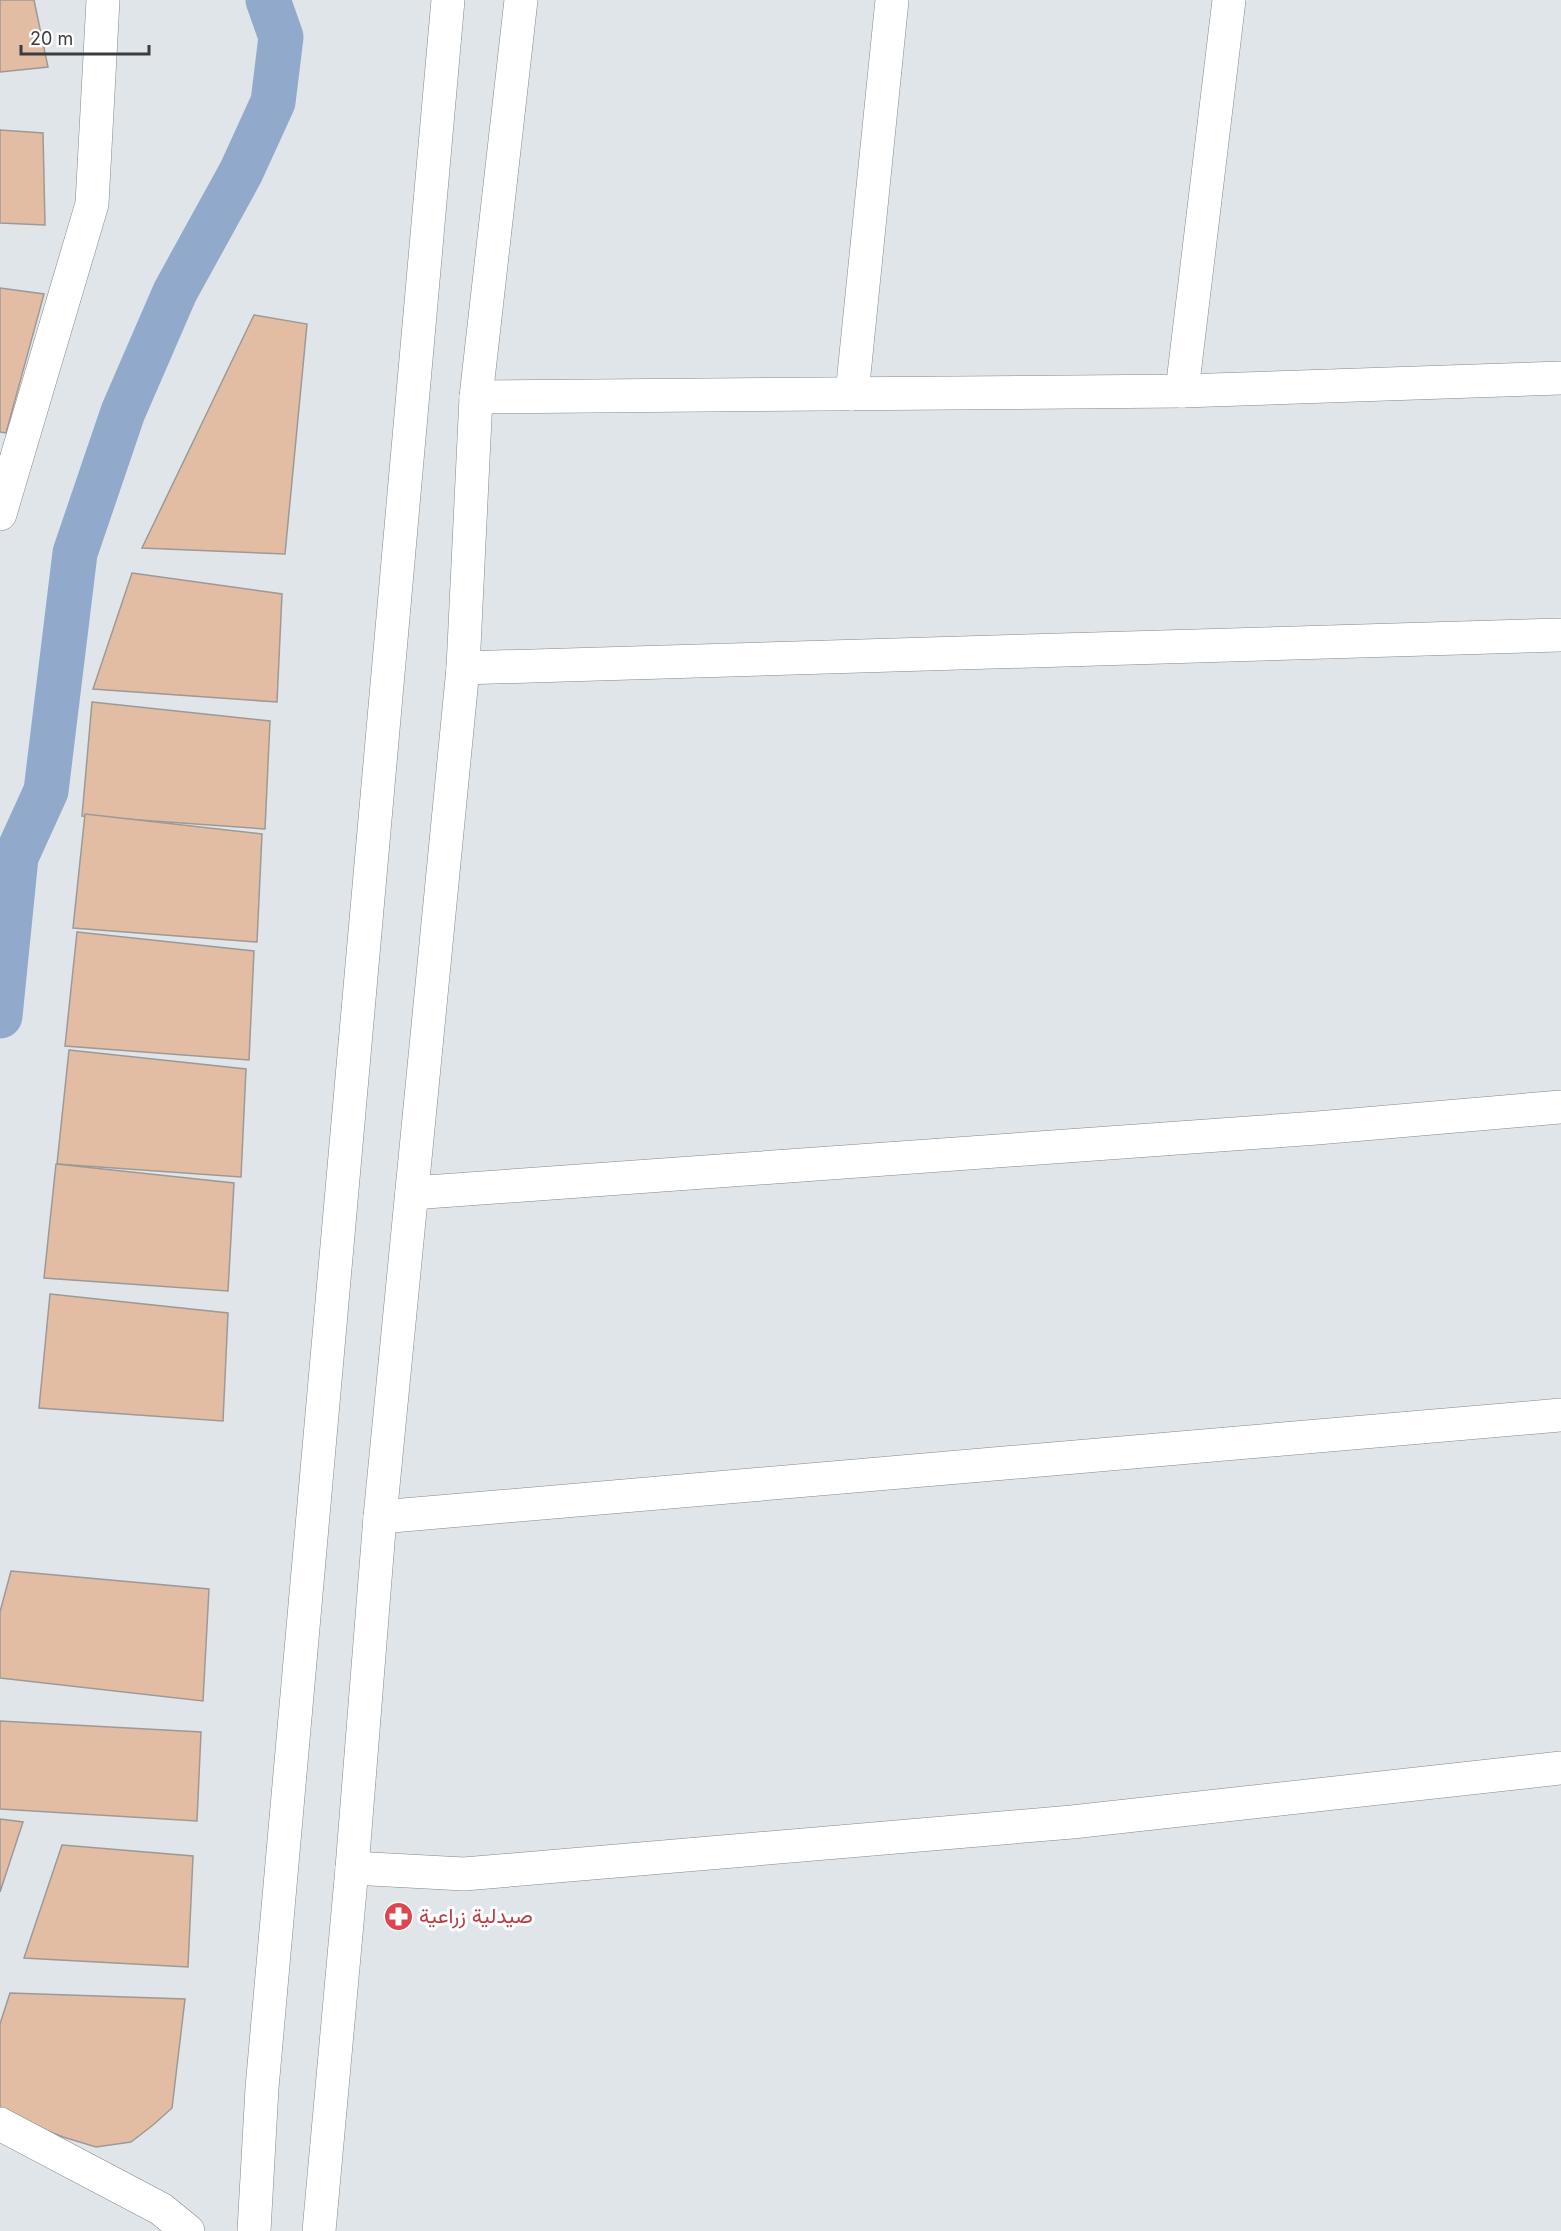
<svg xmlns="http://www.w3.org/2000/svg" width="1561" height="2231" font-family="Inter,Vazirmatn,sans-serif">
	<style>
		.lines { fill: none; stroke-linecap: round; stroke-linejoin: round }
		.canal { stroke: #91a9cb; stroke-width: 45 }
		.building { fill: #e3bda3; stroke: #9e9996; stroke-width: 1.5 }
		.minor-casing { stroke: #84888c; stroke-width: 34 }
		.tertiary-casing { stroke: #84888c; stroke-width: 34 }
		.primary-casing { stroke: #84888c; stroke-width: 34 }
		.minor { stroke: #fff; stroke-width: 33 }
		.tertiary { stroke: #fff; stroke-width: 33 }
		.primary { stroke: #fff; stroke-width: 33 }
		.labels { text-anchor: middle; stroke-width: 6; stroke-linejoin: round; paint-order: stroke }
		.health-label { font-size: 21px; fill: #be3a42; stroke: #fff; text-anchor: start }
	</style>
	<rect width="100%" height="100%" fill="#e0e5e9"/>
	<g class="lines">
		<path class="canal" d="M 0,1016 L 16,857 L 46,791 L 75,553 L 123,412 L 175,292 L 241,172 L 273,102 L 281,37 L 268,0"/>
	</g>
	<g class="building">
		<path d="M 0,0 L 34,0 L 48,67 L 0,72 Z"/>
		<path d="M 0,130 L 43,133 L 45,225 L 0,223 Z"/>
		<path d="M 0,288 L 44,294 L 6,433 L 0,432 Z"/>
		<path d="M 254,315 L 307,324 L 285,554 L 142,548 Z"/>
		<path d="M 132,573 L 282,594 L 277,702 L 93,689 Z"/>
		<path d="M 92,702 L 270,721 L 265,829 L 82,816 Z"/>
		<path d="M 85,814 L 262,834 L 257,942 L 73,928 Z"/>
		<path d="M 77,932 L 254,951 L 249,1060 L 65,1046 Z"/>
		<path d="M 69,1050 L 246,1069 L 241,1177 L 57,1164 Z"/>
		<path d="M 56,1164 L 234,1183 L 228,1291 L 44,1278 Z"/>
		<path d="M 50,1294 L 228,1313 L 223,1421 L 39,1408 Z"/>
		<path d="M 11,1571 L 209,1589 L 203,1701 L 0,1678 L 0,1612 Z"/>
		<path d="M 0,1721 L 201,1732 L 197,1821 L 0,1809 Z"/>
		<path d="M 0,1819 L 23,1822 L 0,1892 Z"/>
		<path d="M 62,1845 L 193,1856 L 188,1967 L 24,1958 Z"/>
		<path d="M 10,1993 L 185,1999 L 172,2108 L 153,2125 L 131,2142 L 96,2147 L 63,2137 L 19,2120 L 0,2110 L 0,2024 Z"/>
	</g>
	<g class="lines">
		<defs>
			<g id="minor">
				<path d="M 1182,391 L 1229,0"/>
				<path d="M 852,394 L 892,0"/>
				<path d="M 476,397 L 1182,391 L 1561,378"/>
				<path d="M 0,514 L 92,204 L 103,0"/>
				<path d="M 412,1193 L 1317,1128 L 1561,1107"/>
				<path d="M 380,1517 L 1561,1415"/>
				<path d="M 352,1868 L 464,1874 L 1072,1822 L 1561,1768"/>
			</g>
			<g id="tertiary">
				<path d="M 463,668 L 1561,635"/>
				<path d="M 0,2124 L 161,2209 L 188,2231"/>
			</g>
			<g id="primary">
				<path d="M 254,2231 L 262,2088 L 448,0"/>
				<path d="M 319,2231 L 352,1868 L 380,1517 L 463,668 L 476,397 L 521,0"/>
			</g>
		</defs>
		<use href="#minor" class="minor-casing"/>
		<use href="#tertiary" class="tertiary-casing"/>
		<use href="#primary" class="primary-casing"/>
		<use href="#minor" class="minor"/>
		<use href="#tertiary" class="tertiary"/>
		<use href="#primary" class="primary"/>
	</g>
	<defs>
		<symbol id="pharmacy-disc" viewBox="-11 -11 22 22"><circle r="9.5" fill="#e0444e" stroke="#fff"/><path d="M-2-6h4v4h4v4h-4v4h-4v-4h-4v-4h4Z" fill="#fff"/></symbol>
	</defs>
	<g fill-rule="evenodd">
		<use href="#pharmacy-disc" x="382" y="1900" width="33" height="33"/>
	</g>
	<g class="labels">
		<g class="health-label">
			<text x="419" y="1923">صيدلية زراعية</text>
		</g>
	</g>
	<path d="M21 45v9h128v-9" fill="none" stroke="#3a3c3e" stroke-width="3"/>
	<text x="30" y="45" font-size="18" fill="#3a3c3e" stroke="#ffffff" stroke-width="4.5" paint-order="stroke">20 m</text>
</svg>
